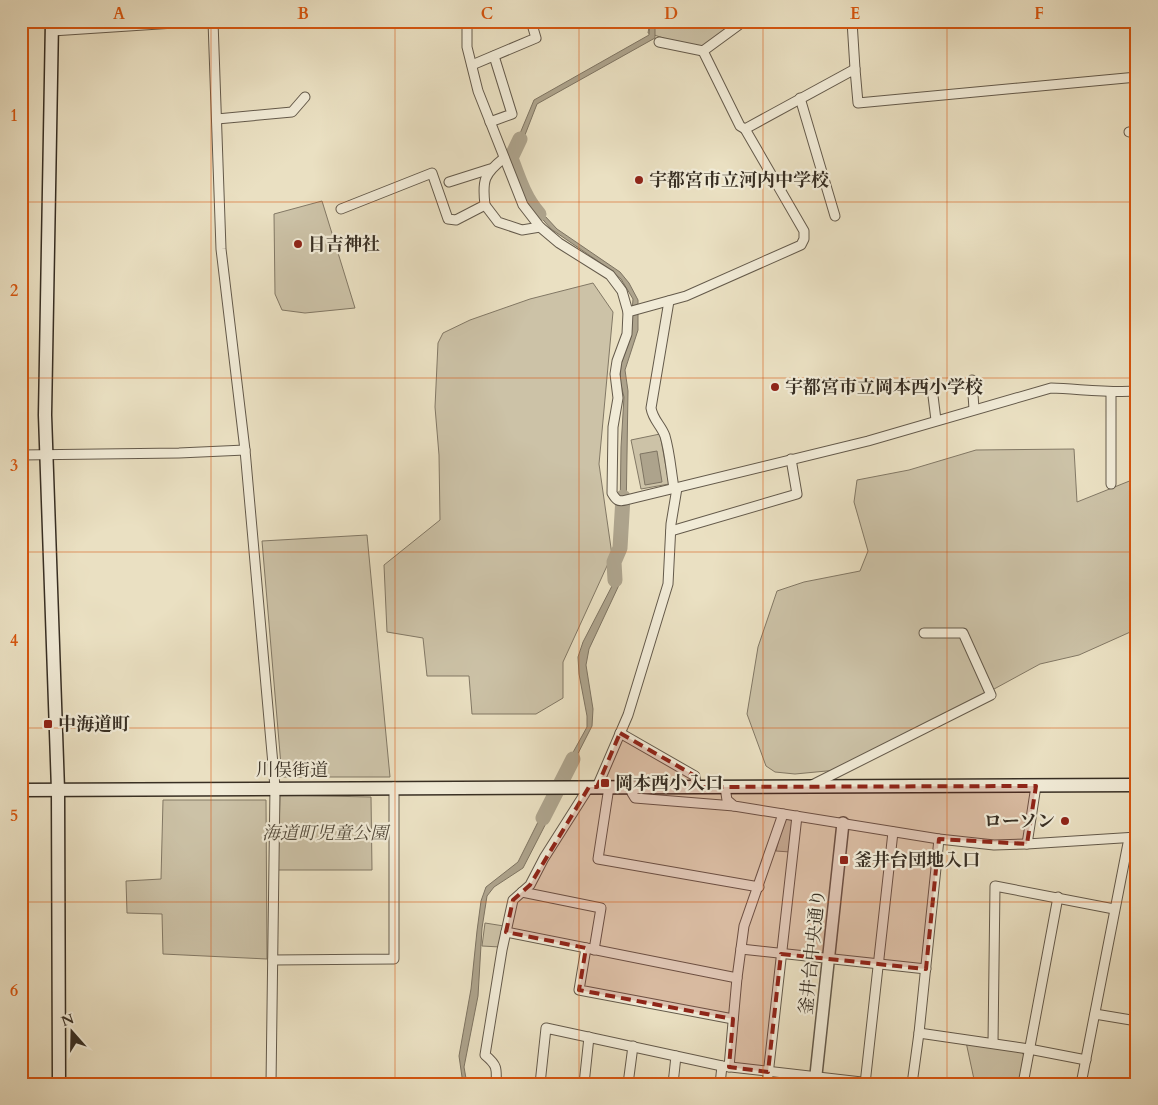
<svg xmlns="http://www.w3.org/2000/svg" width="1158" height="1105" font-family="Cardo,'Noto Serif JP',serif">
	<style>
		.green { fill: #ccc2a7; stroke: #827865 }
		.water { fill: #ada38c; stroke: #7e7462 }
		.lines { fill: none; stroke-linecap: round; stroke-linejoin: round }
		.river { stroke: #ada38c; stroke-width: 15 }
		.minor-casing { stroke: #645a4b; stroke-width: 11 }
		.tertiary-casing { stroke: #645a4b; stroke-width: 14 }
		.secondary-casing { stroke: #372e23; stroke-width: 15 }
		.minor { stroke: #f1ebd7; stroke-width: 9 }
		.tertiary { stroke: #f1ebd7; stroke-width: 11 }
		.secondary { stroke: #f1ebd7; stroke-width: 12 }
		.marked { fill: #8f2418; fill-opacity: 0.2; stroke: #8f2418; stroke-width: 4; stroke-dasharray: 10 6; stroke-linejoin: round }
		.grid { fill: none; stroke: #d6550e; stroke-width: 1; stroke-opacity: 0.55 }
		.poi-dot { fill: #8f2418; stroke: #f1ebd7; stroke-width: 2 }
		.labels { text-anchor: middle; stroke-width: 4.5; stroke-linejoin: round; paint-order: stroke }
		.poi-label { font-size: 18px; font-weight: bold; fill: #372e23; stroke: #f1ebd7; text-anchor: start }
		.street-label { font-size: 18px; fill: #372e23; stroke: #f1ebd7 }
		.park-label { font-size: 18px; font-style: italic; fill: #554c3d; stroke: #f1ebd7 }
		.neatline { fill: none; stroke: #d6550e; stroke-width: 2 }
		.grid-label { font-size: 16px; text-anchor: middle; font-weight: bold; fill: #d6550e }
	</style>
	<rect width="100%" height="100%" fill="#eae0c2"/>
	<filter id="stains"><feTurbulence type="fractalNoise" baseFrequency=".004" numOctaves="4"/><feColorMatrix values="0 0 0 0 .2 0 0 0 0 .09 0 0 0 0 .02 0 0 0 .5 -.17"/></filter>
	<radialGradient id="worn" r=".72"><stop offset=".6" stop-color="#630" stop-opacity="0"/><stop offset="1" stop-color="#630" stop-opacity=".3"/></radialGradient>
	<g class="green">
		<path d="M 650,21 L 744,21 L 703,51 L 648,33 Z"/>
		<path d="M 322,201 L 355,308 L 305,313 L 282,310 L 275,294 L 274,214 Z"/>
		<path d="M 593,283 L 613,312 L 599,464 L 612,555 L 563,662 L 563,698 L 536,714 L 472,714 L 469,676 L 427,676 L 423,638 L 387,632 L 384,565 L 440,520 L 439,455 L 435,407 L 438,343 L 443,333 L 470,320 L 530,299 Z"/>
		<path d="M 660,434 L 669,484 L 641,489 L 631,440 Z"/>
		<path d="M 1074,449 L 1077,502 L 1137,478 L 1137,629 L 1079,655 L 1040,664 L 928,725 L 837,770 L 795,774 L 775,772 L 766,766 L 747,714 L 758,647 L 777,591 L 804,582 L 860,571 L 868,551 L 854,502 L 857,480 L 909,470 L 976,450 Z"/>
		<path d="M 367,535 L 390,777 L 282,777 L 262,541 Z"/>
		<path d="M 280,795 L 371,797 L 372,870 L 278,870 Z"/>
		<path d="M 163,800 L 266,800 L 267,959 L 163,954 L 162,914 L 127,913 L 126,881 L 161,879 Z"/>
		<path d="M 787,819 L 791,820 L 793,824 L 790,852 L 776,851 L 783,823 Z"/>
		<path d="M 485,923 L 504,926 L 500,947 L 482,946 Z"/>
		<path d="M 966,1042 L 1021,1051 L 1025,1057 L 1019,1084 L 975,1084 Z"/>
	</g>
	<g class="water">
		<path d="M 650,21 L 655,21 L 655,38 L 537,104 L 516,158 L 533,203 L 557,229 L 620,272 L 629,283 L 638,300 L 638,330 L 625,370 L 628,391 L 626,518 L 620,517 L 621,447 L 624,397 L 620,381 L 621,364 L 630,339 L 633,299 L 621,279 L 605,266 L 551,229 L 532,207 L 511,155 L 534,100 L 649,35 Z"/>
		<path d="M 657,451 L 662,482 L 645,485 L 640,454 Z"/>
		<path d="M 613,560 L 620,561 L 619,585 L 589,649 L 586,665 L 593,709 L 592,726 L 566,777 L 560,776 L 587,727 L 587,716 L 579,674 L 578,657 L 583,642 L 613,584 Z"/>
		<path d="M 549,800 L 558,800 L 523,868 L 494,887 L 487,896 L 482,928 L 478,996 L 464,1067 L 467,1084 L 463,1084 L 459,1056 L 471,989 L 477,931 L 481,901 L 486,887 L 518,862 Z"/>
	</g>
	<g class="lines">
		<g class="river">
			<path d="M 520,139 L 511,158 C 518,177 525,199 539,214"/>
			<path d="M 615,580 L 614,562 L 620,548 L 623,497"/>
			<path d="M 543,818 L 573,759"/>
		</g>
		<defs>
			<g id="minor">
				<path d="M 21,21 L 52,22"/>
				<path d="M 213,21 L 221,249 L 245,450"/>
				<path d="M 467,21 L 467,47 L 478,91 L 523,205 L 540,227 L 559,243 L 610,275 L 622,291 L 628,312 L 627,334 L 617,361 L 615,374 L 618,398 L 613,427 L 612,493 C 616,500 618,502 626,500 L 868,441 L 1051,388 C 1080,389 1108,393 1137,391"/>
				<path d="M 852,21 L 855,69"/>
				<path d="M 52,31 L 205,21"/>
				<path d="M 659,42 L 703,51 L 744,21"/>
				<path d="M 472,65 L 536,38 L 531,21"/>
				<path d="M 800,98 L 835,216"/>
				<path d="M 217,119 L 292,112 L 305,97"/>
				<path d="M 490,122 L 512,114 L 494,56"/>
				<path d="M 745,129 L 855,69 L 858,103 L 1137,77"/>
				<path d="M 1129,132 L 1137,131"/>
				<path d="M 449,182 L 490,169"/>
				<path d="M 485,205 C 482,180 484,174 504,158"/>
				<path d="M 341,209 L 432,173 L 448,219 L 456,220 L 485,205 L 498,222 L 522,230 L 540,227"/>
				<path d="M 669,301 L 651,408 C 653,420 661,425 665,436 C 670,453 671,471 674,488"/>
				<path d="M 628,312 L 686,296 L 801,245 L 804,239 L 804,231 L 745,129 L 740,126 L 703,51"/>
				<path d="M 972,380 L 974,409"/>
				<path d="M 932,388 L 936,420"/>
				<path d="M 1111,392 L 1111,484"/>
				<path d="M 21,455 L 179,453 L 245,450 L 275,787 L 271,1084"/>
				<path d="M 671,531 L 797,494 L 791,459"/>
				<path d="M 620,733 L 695,776 L 696,787"/>
				<path d="M 812,785 L 991,695 L 963,633 L 924,633"/>
				<path d="M 1036,786 L 1027,844 L 1137,837"/>
				<path d="M 597,787 L 628,715 L 668,584 L 671,524 L 677,488"/>
				<path d="M 609,787 L 598,859 L 759,887"/>
				<path d="M 631,787 L 632,793 L 635,798 L 734,806"/>
				<path d="M 725,787 L 727,800 L 734,806 L 939,839 L 994,845 L 1027,844"/>
				<path d="M 522,892 L 601,908 L 594,950"/>
				<path d="M 506,932 L 737,978"/>
				<path d="M 586,948 L 579,990 L 733,1019"/>
				<path d="M 741,949 L 926,969"/>
				<path d="M 273,960 L 394,959 L 394,787"/>
				<path d="M 1095,1014 L 1137,1021"/>
				<path d="M 919,1033 L 1029,1049 L 1086,1060"/>
				<path d="M 993,1043 L 995,886 L 1114,909"/>
				<path d="M 729,1067 L 737,978 L 744,926 L 783,814"/>
				<path d="M 496,1084 C 497,1068 497,1065 485,1055 L 502,950 L 513,900 L 530,885 L 544,858 L 589,787"/>
				<path d="M 540,1084 L 546,1028 L 722,1066 L 879,1084"/>
				<path d="M 584,1084 L 589,1037"/>
				<path d="M 628,1084 L 633,1046"/>
				<path d="M 673,1084 L 676,1056"/>
				<path d="M 720,1084 L 722,1066"/>
				<path d="M 767,1084 L 797,816"/>
				<path d="M 865,1084 L 893,832"/>
				<path d="M 912,1084 L 919,1033 L 939,839"/>
				<path d="M 1023,1084 L 1058,897"/>
				<path d="M 1081,1084 L 1129,838"/>
			</g>
			<path id="tertiary" d="M 815,1084 L 843,823"/>
			<g id="secondary">
				<path d="M 52,21 L 45,415 L 58,790 L 59,1084"/>
				<path d="M 21,790 L 1137,785"/>
			</g>
		</defs>
		<use href="#minor" class="minor-casing"/>
		<use href="#tertiary" class="tertiary-casing"/>
		<use href="#secondary" class="secondary-casing"/>
		<use href="#minor" class="minor"/>
		<use href="#tertiary" class="tertiary"/>
		<use href="#secondary" class="secondary"/>
	</g>
	<path class="marked" d="M 620,733 L 695,776 L 700,787 L 1036,786 L 1027,844 L 939,839 L 926,969 L 781,954 L 768,1072 L 729,1067 L 733,1019 L 579,990 L 586,948 L 506,932 L 513,900 L 530,885 L 589,787 L 597,787 Z"/>
	<path class="grid" d="M 211,21 L 211,1084M 395,21 L 395,1084M 579,21 L 579,1084M 763,21 L 763,1084M 947,21 L 947,1084M 21,202 L 1137,202M 21,378 L 1137,378M 21,552 L 1137,552M 21,728 L 1137,728M 21,902 L 1137,902"/>
	<g class="poi-dot">
		<circle cx="639" cy="180" r="5"/>
		<circle cx="298" cy="244" r="5"/>
		<circle cx="775" cy="387" r="5"/>
		<rect x="43" y="719" width="10" height="10" rx="2.5"/>
		<rect x="600" y="778" width="10" height="10" rx="2.5"/>
		<circle cx="1065" cy="821" r="5"/>
		<rect x="839" y="855" width="10" height="10" rx="2.5"/>
	</g>
	<g class="labels">
		<g class="poi-label">
			<text x="649" y="186">宇都宮市立河内中学校</text>
			<text x="308" y="250">日吉神社</text>
			<text x="785" y="393">宇都宮市立岡本西小学校</text>
			<text x="58" y="730">中海道町</text>
			<text x="615" y="789">岡本西小入口</text>
			<text x="1055" y="827" text-anchor="end">ローソン</text>
			<text x="854" y="866">釜井台団地入口</text>
		</g>
		<g class="street-label">
			<text x="292" y="776">川俣街道</text>
			<text transform="translate(812 952) rotate(-84)" y="6">釜井台中央通り</text>
		</g>
		<g class="park-label">
			<text x="325" y="839">海道町児童公園</text>
		</g>
	</g>
	<rect width="1158" height="1105" fill="none" stroke="#eae0c2" stroke-width="55"/>
	<g transform="translate(72 1032) rotate(340)" stroke="#f1ebd7" stroke-width="4" paint-order="stroke">
	<path d="M0-4L9 19L0 12L-9 19Z" fill="#372e23"/>
	<text y="-8" font-size="14" font-weight="bold" text-anchor="middle" fill="#372e23">N</text>
	</g>
	<rect x="28" y="28" width="1102" height="1050" class="neatline"/>
	<g class="grid-label">
		<text x="119" y="19">A</text>
		<text x="303" y="19">B</text>
		<text x="487" y="19">C</text>
		<text x="671" y="19">D</text>
		<text x="855" y="19">E</text>
		<text x="1039" y="19">F</text>
		<text x="14" y="121">1</text>
		<text x="14" y="296">2</text>
		<text x="14" y="471">3</text>
		<text x="14" y="646">4</text>
		<text x="14" y="821">5</text>
		<text x="14" y="996">6</text>
	</g>
	<rect width="100%" height="100%" filter="url(#stains)"/>
	<rect width="100%" height="100%" fill="url(#worn)"/>
</svg>
